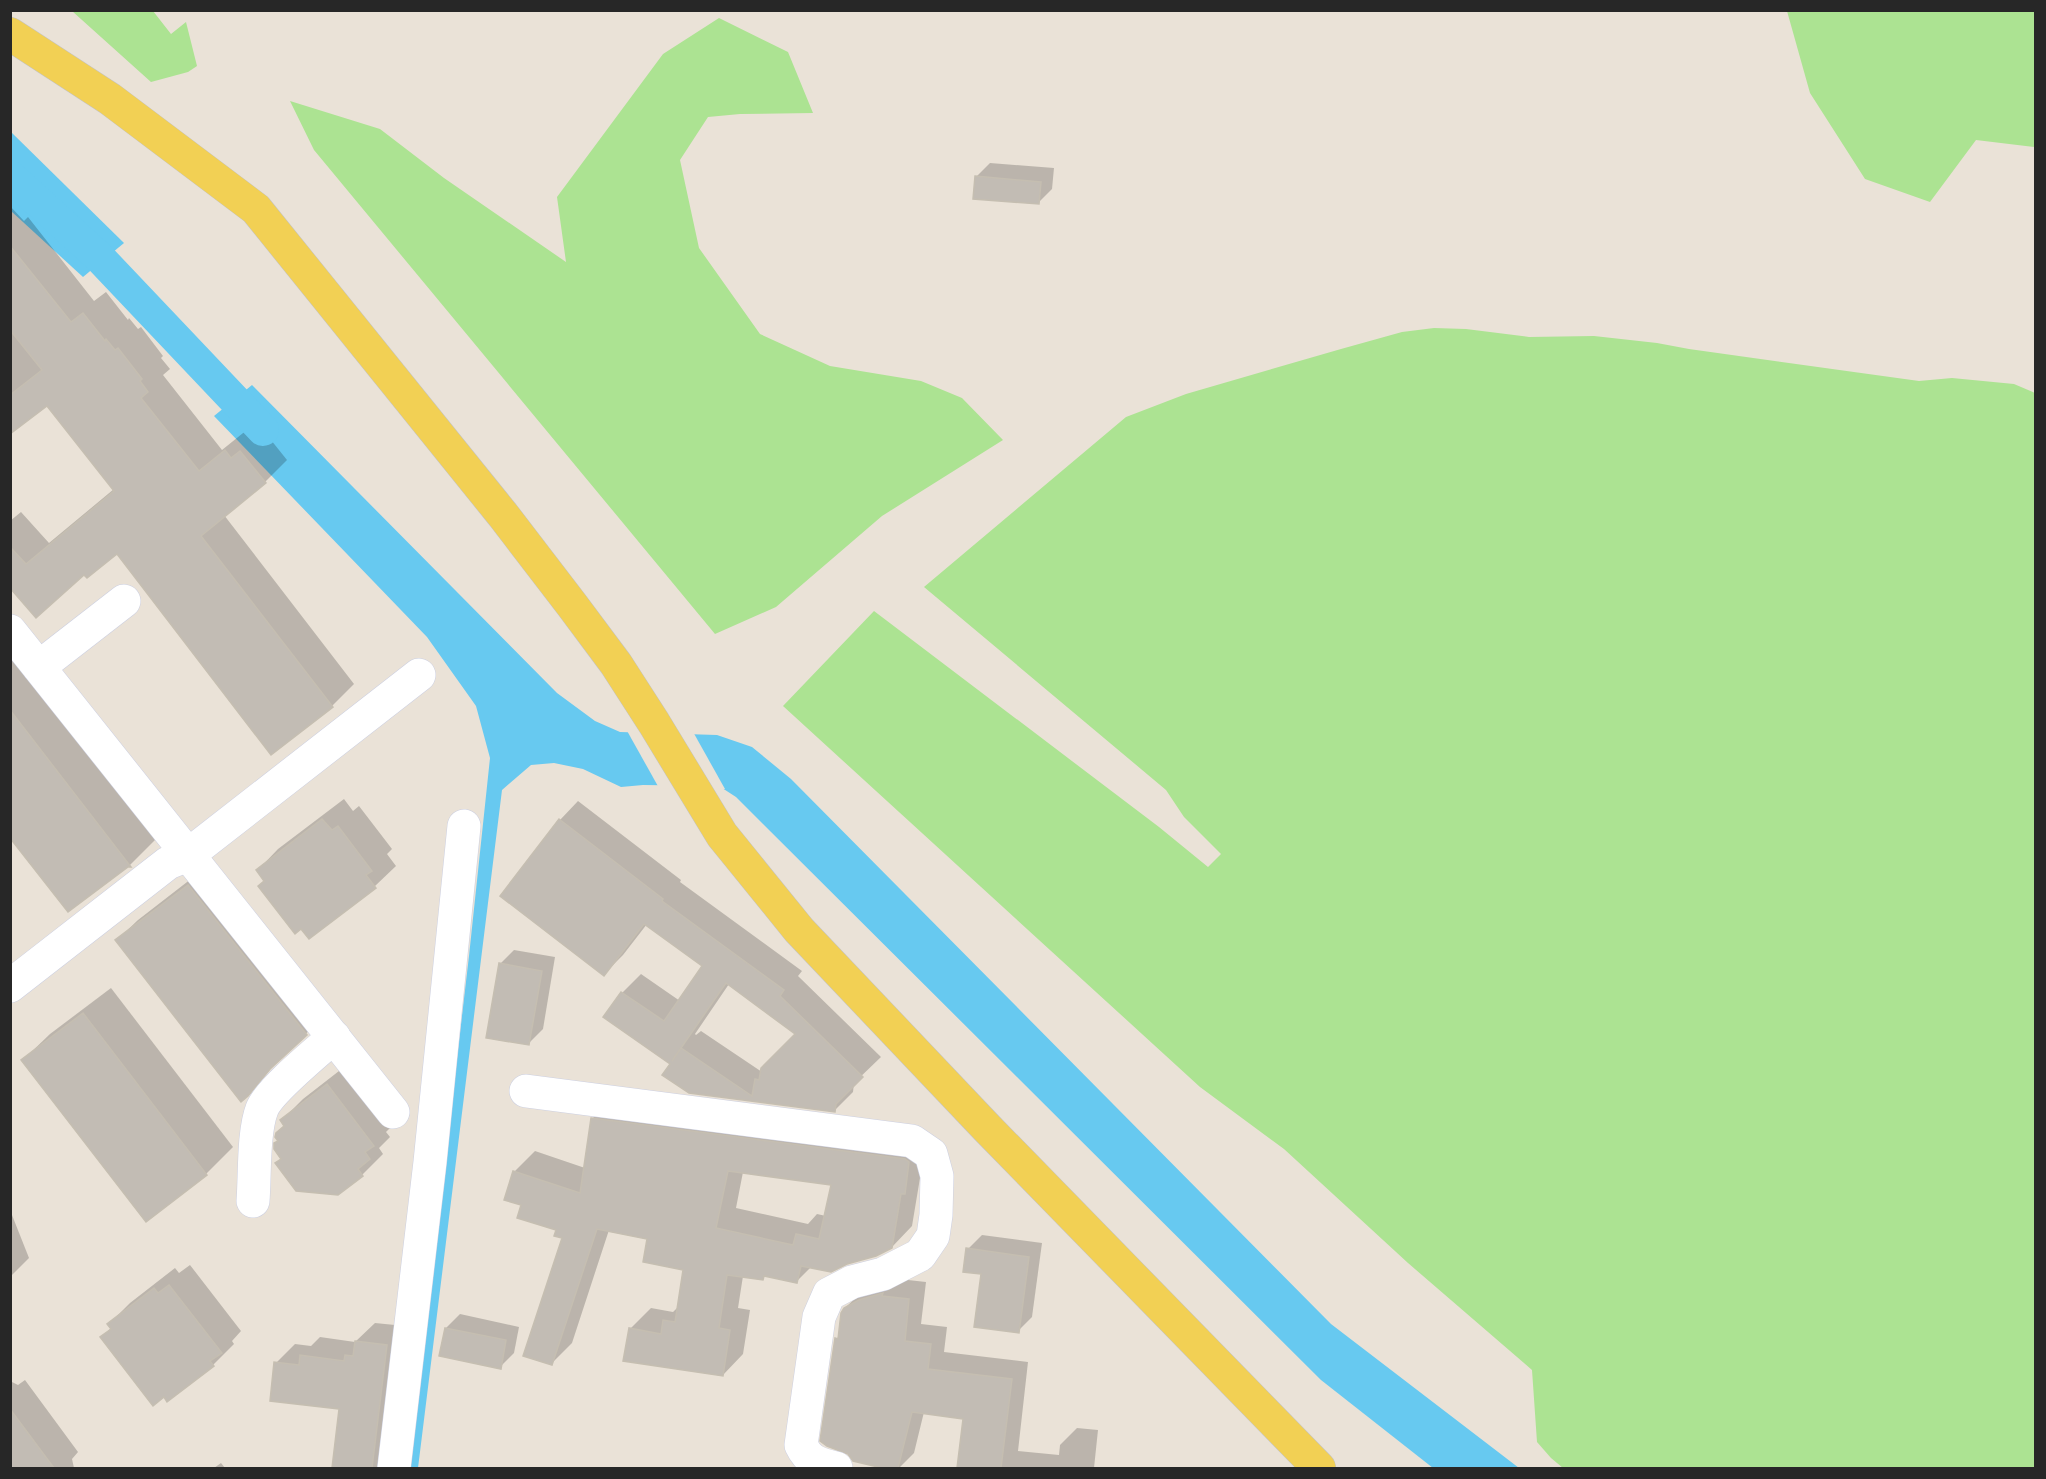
<svg xmlns="http://www.w3.org/2000/svg" width="2046" height="1479" font-family="'Archivo Narrow',sans-serif">
	<style>
		.green { fill: #ace392 }
		.water { fill: #67c9f0 }
		.pier { fill: #eae2d7 }
		.shadow { fill: #0003; fill-rule: evenodd }
		.lines { fill: none; stroke-linecap: round; stroke-linejoin: round }
		.canal { stroke: #67c9f0; stroke-width: 32 }
		.building { fill: #c2bcb4; stroke: #c5beb1; stroke-width: 1.5; fill-rule: evenodd }
		.minor-casing { stroke: #cdd0e1; stroke-width: 34 }
		.major-casing { stroke: #c3c3c3; stroke-width: 34 }
		.minor { stroke: #fff; stroke-width: 33 }
		.major { stroke: #f2d054; stroke-width: 33 }
	</style>
	<rect width="100%" height="100%" fill="#eae2d7"/>
	<g class="green">
		<path d="M 72,11 L 153,11 L 171,34 L 186,22 L 197,66 L 188,72 L 151,82 Z"/>
		<path d="M 1787,11 L 2035,11 L 2035,147 L 1976,140 L 1930,202 L 1865,179 L 1810,93 Z"/>
		<path d="M 719,18 L 788,52 L 813,113 L 740,114 L 708,117 L 680,160 L 699,248 L 760,334 L 830,366 L 921,381 L 962,398 L 1003,440 L 882,516 L 776,607 L 715,634 L 314,150 L 290,101 L 380,129 L 444,178 L 566,262 L 557,197 L 663,54 Z"/>
		<path d="M 1434,328 L 1466,329 L 1529,337 L 1594,336 L 1657,343 L 1689,349 L 1919,381 L 1952,378 L 2014,384 L 2035,393 L 2035,1468 L 1702,1468 L 1699,1467 L 1697,1468 L 1563,1468 L 1551,1458 L 1537,1442 L 1532,1370 L 1408,1263 L 1284,1149 L 1200,1087 L 783,706 L 874,611 L 1159,827 L 1208,867 L 1221,854 L 1184,817 L 1166,790 L 924,587 L 1126,417 L 1186,394 L 1341,349 L 1402,332 Z"/>
	</g>
	<g class="water">
		<path d="M 10,131 L 124,243 L 83,277 L 11,211 Z"/>
		<path d="M 252,385 L 557,693 L 595,721 L 620,732 L 717,735 L 752,747 L 791,779 L 1331,1324 L 1519,1468 L 1433,1468 L 1321,1380 L 736,797 L 719,786 L 643,785 L 621,787 L 583,769 L 554,763 L 531,765 L 502,790 L 418,1468 L 409,1468 L 469,956 L 490,758 L 476,706 L 427,637 L 214,416 Z"/>
	</g>
	<path class="pier" d="M 626,729 L 692,730 L 725,789 L 659,788 Z"/>
	<g class="shadow">
		<path d="M 990,163 L 1054,168 L 1052,189 L 1038,203 L 976,177 Z"/>
		<path d="M 10,206 L 24,221 L 28,217 L 94,301 L 106,292 L 128,320 L 129,318 L 138,329 L 141,327 L 163,356 L 161,358 L 170,369 L 163,375 L 222,450 L 248,429 L 254,437 L 263,430 L 287,460 L 265,482 L 224,515 L 354,684 L 332,706 L 117,552 L 84,573 L 10,586 L 10,521 L 21,512 L 49,543 L 114,489 L 47,403 L 10,432 Z"/>
		<path d="M 10,650 L 156,839 L 130,865 L 10,835 Z"/>
		<path d="M 344,799 L 353,811 L 359,806 L 392,849 L 387,854 L 396,866 L 375,886 L 309,937 L 258,870 L 278,849 Z"/>
		<path d="M 578,801 L 681,880 L 680,882 L 802,971 L 798,976 L 881,1057 L 854,1083 L 853,1092 L 834,1111 L 690,1092 L 672,1063 L 605,1017 L 623,992 L 641,974 L 680,1001 L 704,966 L 647,924 L 623,955 L 604,974 L 560,820 ZM 729,984 L 798,1033 L 762,1072 L 701,1031 L 696,1035 L 695,1034 Z"/>
		<path d="M 209,865 L 327,1014 L 284,1054 L 247,1095 L 117,940 L 138,920 Z"/>
		<path d="M 514,950 L 555,957 L 543,1029 L 529,1043 L 500,964 Z"/>
		<path d="M 111,988 L 233,1147 L 206,1174 L 146,1220 L 23,1060 L 50,1034 Z"/>
		<path d="M 348,1064 L 394,1124 L 386,1132 L 390,1137 L 379,1148 L 383,1154 L 362,1175 L 338,1194 L 283,1158 L 280,1140 L 285,1125 L 282,1120 L 303,1099 Z"/>
		<path d="M 612,1099 L 926,1139 L 925,1172 L 920,1178 L 912,1226 L 892,1247 L 812,1266 L 797,1281 L 766,1275 L 763,1278 L 743,1276 L 738,1308 L 750,1310 L 743,1354 L 723,1375 L 625,1360 L 631,1328 L 651,1308 L 673,1312 L 679,1306 L 685,1269 L 649,1238 L 609,1230 L 572,1343 L 552,1363 L 564,1237 L 558,1229 L 523,1204 L 514,1172 L 535,1151 L 585,1168 L 592,1119 ZM 743,1172 L 833,1183 L 826,1216 L 817,1214 L 808,1224 L 736,1208 Z"/>
		<path d="M 10,1210 L 29,1258 L 10,1277 Z"/>
		<path d="M 982,1235 L 1042,1243 L 1032,1317 L 1018,1331 L 968,1249 Z"/>
		<path d="M 190,1265 L 241,1331 L 232,1341 L 234,1344 L 213,1365 L 102,1337 L 112,1327 L 109,1324 L 130,1303 L 175,1268 L 179,1273 Z"/>
		<path d="M 899,1279 L 926,1282 L 921,1324 L 947,1327 L 944,1352 L 1028,1362 L 1018,1451 L 1059,1455 L 1060,1445 L 1077,1428 L 1098,1430 L 1094,1468 L 958,1468 L 964,1417 L 924,1412 L 914,1453 L 899,1468 L 888,1468 L 854,1460 L 836,1339 L 841,1335 L 845,1308 L 863,1291 Z"/>
		<path d="M 460,1314 L 519,1327 L 514,1353 L 500,1367 L 446,1328 Z"/>
		<path d="M 375,1323 L 405,1326 L 388,1468 L 333,1468 L 340,1408 L 276,1363 L 295,1344 L 311,1346 L 320,1337 L 355,1342 Z"/>
		<path d="M 25,1380 L 78,1452 L 72,1459 L 74,1468 L 10,1468 L 10,1381 L 18,1385 Z"/>
		<path d="M 221,1463 L 225,1468 L 214,1468 Z"/>
	</g>
	<g class="lines">
		<path class="canal" d="M 10,176 L 99,257 L 263,430"/>
	</g>
	<g class="building">
		<path d="M 975,176 L 1041,182 L 1039,204 L 973,199 Z"/>
		<path d="M 10,246 L 71,322 L 83,313 L 105,341 L 106,339 L 115,350 L 118,348 L 142,379 L 140,381 L 148,392 L 141,398 L 199,471 L 225,450 L 231,458 L 240,451 L 266,483 L 201,536 L 333,707 L 271,755 L 117,554 L 87,578 L 84,575 L 36,618 L 10,588 L 10,547 L 26,564 L 114,491 L 47,406 L 10,434 L 10,395 L 42,370 L 10,330 Z"/>
		<path d="M 10,710 L 131,867 L 128,867 L 68,912 L 10,838 Z"/>
		<path d="M 322,819 L 332,830 L 338,826 L 372,871 L 366,875 L 376,888 L 309,939 L 301,929 L 295,934 L 258,886 L 264,881 L 256,870 Z"/>
		<path d="M 559,819 L 663,899 L 662,901 L 784,990 L 780,996 L 863,1077 L 836,1104 L 835,1112 L 689,1093 L 662,1075 L 670,1064 L 603,1017 L 621,992 L 664,1021 L 702,966 L 644,924 L 604,976 L 500,896 ZM 726,983 L 795,1034 L 761,1068 L 759,1080 L 755,1079 L 752,1096 L 681,1048 L 672,1061 Z"/>
		<path d="M 188,885 L 307,1035 L 270,1069 L 248,1096 L 241,1102 L 115,940 Z"/>
		<path d="M 499,963 L 542,971 L 529,1045 L 486,1038 Z"/>
		<path d="M 83,1013 L 207,1175 L 146,1222 L 21,1060 Z"/>
		<path d="M 327,1084 L 374,1146 L 365,1152 L 370,1159 L 358,1169 L 363,1176 L 338,1195 L 296,1191 L 275,1163 L 281,1159 L 274,1149 L 274,1143 L 278,1141 L 275,1137 L 276,1133 L 284,1126 L 280,1120 Z"/>
		<path d="M 591,1118 L 905,1159 L 909,1162 L 905,1194 L 901,1194 L 892,1248 L 876,1256 L 847,1264 L 831,1272 L 801,1266 L 797,1283 L 764,1276 L 763,1280 L 727,1275 L 719,1328 L 730,1330 L 723,1376 L 623,1361 L 629,1328 L 661,1334 L 663,1320 L 675,1322 L 683,1270 L 643,1262 L 647,1239 L 597,1229 L 552,1365 L 523,1356 L 562,1238 L 554,1236 L 556,1230 L 517,1218 L 521,1205 L 504,1200 L 513,1171 L 580,1193 ZM 728,1171 L 831,1185 L 819,1239 L 796,1234 L 793,1245 L 716,1228 Z"/>
		<path d="M 966,1248 L 1029,1257 L 1019,1333 L 974,1327 L 981,1274 L 963,1272 Z"/>
		<path d="M 169,1285 L 222,1353 L 210,1361 L 214,1366 L 167,1402 L 164,1397 L 153,1406 L 100,1337 L 111,1329 L 107,1324 L 154,1288 L 158,1293 Z"/>
		<path d="M 883,1293 L 882,1296 L 909,1299 L 905,1341 L 931,1344 L 928,1369 L 1012,1379 L 1001,1468 L 957,1468 L 963,1419 L 912,1412 L 898,1468 L 882,1468 L 853,1461 L 848,1454 L 827,1446 L 820,1441 L 835,1338 L 838,1339 L 841,1313 L 844,1308 L 859,1300 Z"/>
		<path d="M 445,1328 L 506,1340 L 501,1369 L 439,1356 Z"/>
		<path d="M 355,1341 L 387,1345 L 372,1468 L 332,1468 L 339,1409 L 270,1401 L 274,1362 L 299,1365 L 300,1355 L 344,1361 L 345,1355 L 353,1356 Z"/>
		<path d="M 10,1409 L 54,1468 L 10,1468 Z"/>
	</g>
	<g class="lines">
		<defs>
			<g id="minor">
				<path d="M 10,631 L 393,1112"/>
				<path d="M 39,667 L 124,601"/>
				<path d="M 10,986 L 168,863 L 188,855 L 419,675"/>
				<path d="M 526,1091 L 912,1141 L 931,1154 L 937,1176 L 936,1215 L 933,1236 L 920,1255 L 883,1274 L 852,1282 L 829,1294 L 819,1317 L 801,1445 C 809,1462 819,1464 836,1468"/>
				<path d="M 253,1201 C 255,1176 253,1132 262,1109 C 269,1091 317,1052 334,1037"/>
				<path d="M 394,1468 L 430,1162 L 464,826"/>
			</g>
			<path id="major" d="M 10,34 L 110,99 L 256,209 L 503,515 L 572,605 L 616,664 L 654,723 L 722,835 L 799,930 L 987,1128 L 1319,1468"/>
		</defs>
		<use href="#minor" class="minor-casing"/>
		<use href="#major" class="major-casing"/>
		<use href="#minor" class="minor"/>
		<use href="#major" class="major"/>
	</g>
	<rect width="2046" height="1479" fill="none" stroke="#272727" stroke-width="24"/>
</svg>
